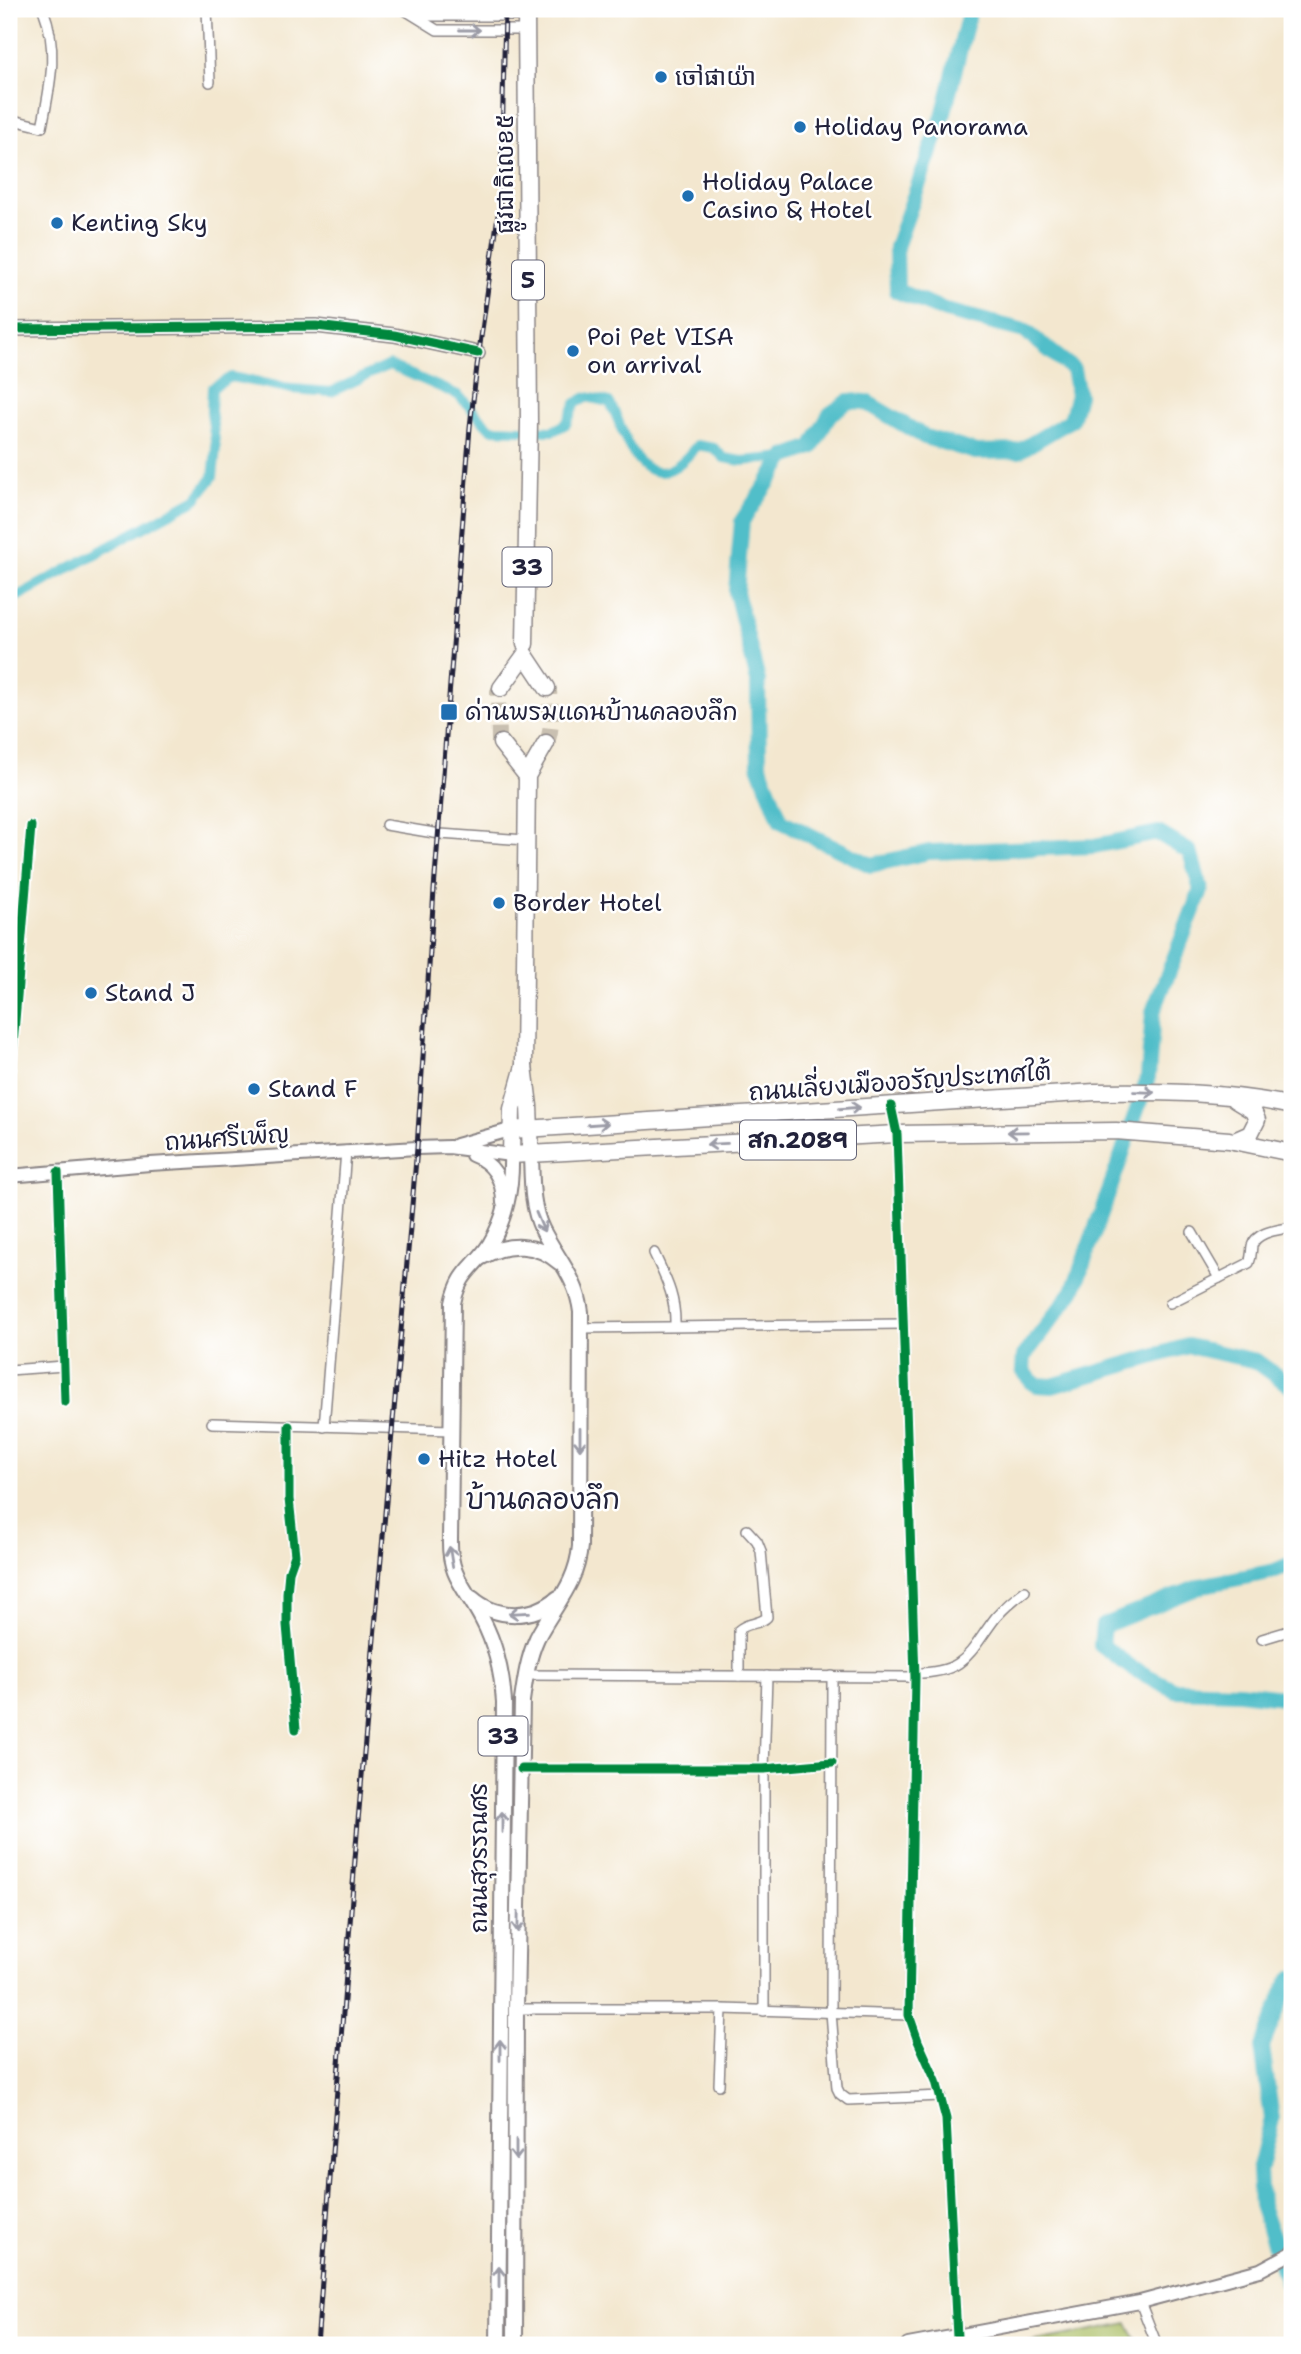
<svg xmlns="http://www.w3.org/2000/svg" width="1301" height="2354" font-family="'Shantell Sans','Noto Sans Khmer','Playpen Sans Thai',sans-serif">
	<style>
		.green { fill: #a8bc61; stroke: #656f4e; stroke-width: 2 }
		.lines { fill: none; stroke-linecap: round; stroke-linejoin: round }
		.canal { stroke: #51bec9; stroke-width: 10 }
		.river { stroke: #51bec9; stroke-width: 16 }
		.street-tunnel { stroke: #c9c0b1; stroke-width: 9; stroke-dasharray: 9 4.5; stroke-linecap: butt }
		.highway-tunnel { stroke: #c9c0b1; stroke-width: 16; stroke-dasharray: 16 8; stroke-linecap: butt }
		.street-casing { stroke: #8a8485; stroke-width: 12 }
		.secondary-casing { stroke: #8a8485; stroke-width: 16 }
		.primary-casing { stroke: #8a8485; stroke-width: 18 }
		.highway-casing { stroke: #8a8485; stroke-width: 19 }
		.street { stroke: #fff; stroke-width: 9 }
		.secondary { stroke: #fff; stroke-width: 12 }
		.primary { stroke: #fff; stroke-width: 14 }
		.highway { stroke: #fff; stroke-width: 16 }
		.rail-casing { stroke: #22223b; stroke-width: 5 }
		.rail { stroke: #fff; stroke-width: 2.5; stroke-dasharray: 8; stroke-linecap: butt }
		.cycleway-casing { stroke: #fff; stroke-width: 13 }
		.cycleway { stroke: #00873e; stroke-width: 9 }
		.oneway { stroke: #9c9ca7 }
		.poi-dot { fill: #1f6fb2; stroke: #fff; stroke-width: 2.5 }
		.labels { text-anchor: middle; stroke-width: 5; stroke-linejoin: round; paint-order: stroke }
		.shield { fill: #fff; stroke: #646476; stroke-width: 2 }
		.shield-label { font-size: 23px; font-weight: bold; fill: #22223b }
		.poi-label { font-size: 24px; fill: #22223b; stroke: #fff; text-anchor: start }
		.street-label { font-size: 24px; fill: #22223b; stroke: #fff }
		.quarter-label { font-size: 28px; fill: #22223b; stroke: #fff }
	</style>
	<rect width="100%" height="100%" fill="#fff"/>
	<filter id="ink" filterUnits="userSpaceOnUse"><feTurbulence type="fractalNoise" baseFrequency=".0143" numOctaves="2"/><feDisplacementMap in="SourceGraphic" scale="14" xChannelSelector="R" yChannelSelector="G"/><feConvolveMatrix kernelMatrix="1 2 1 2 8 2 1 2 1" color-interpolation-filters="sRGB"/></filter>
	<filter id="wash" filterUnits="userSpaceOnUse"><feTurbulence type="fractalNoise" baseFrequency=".00686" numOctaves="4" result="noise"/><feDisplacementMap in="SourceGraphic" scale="28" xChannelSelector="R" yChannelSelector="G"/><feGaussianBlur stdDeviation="1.57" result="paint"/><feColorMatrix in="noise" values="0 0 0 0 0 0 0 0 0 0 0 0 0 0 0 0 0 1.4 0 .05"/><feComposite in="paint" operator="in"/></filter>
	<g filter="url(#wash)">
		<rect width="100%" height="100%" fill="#f3e7cf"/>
		<path class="green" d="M 1127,2323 L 1139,2345 L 1017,2345 Z"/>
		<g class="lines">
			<path class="canal" d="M 9,601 L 196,499 L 213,477 L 216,449 L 211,411 L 212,388 L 231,377 L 293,389 L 331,392 L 389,365 L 458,395 L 491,429 L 553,431 L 566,424 L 576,403 L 587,397 L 609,402 C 617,414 619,425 625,438 C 645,482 669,482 697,445 L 714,448 L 724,458 L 742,461 L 785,457"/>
			<g class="river">
				<path d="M 970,9 L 943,116 L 896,247 L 897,291 L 946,311 L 1025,331 L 1073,369 L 1078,395 L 1071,420 L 1019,451 L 976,452 L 925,437 L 866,402 L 849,401 L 830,414 L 812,447 L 785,457 L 742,521 L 736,592 L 758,681 L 759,765 L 781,821 L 871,865 L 929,852 L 1094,846 L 1158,833 L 1190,852 L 1201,890 L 1153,1012 L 1148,1077 L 1118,1166 L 1073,1291 L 1024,1356 L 1023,1370 L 1031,1381 L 1037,1385 L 1052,1386 L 1188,1346 L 1256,1361 L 1292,1387"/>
				<path d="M 1292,1564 L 1275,1571 L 1204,1585 L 1103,1626 L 1101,1645 L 1132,1668 L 1175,1690 L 1239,1692 L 1292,1698"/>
				<path d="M 1292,1978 L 1288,1983 L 1262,2047 L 1272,2119 L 1259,2171 L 1261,2205 L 1287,2282 L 1292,2284"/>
			</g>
		</g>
	</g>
	<g filter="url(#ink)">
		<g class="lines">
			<path class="street-tunnel" d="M 11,1069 L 31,826"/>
			<g class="highway-tunnel">
				<path d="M 501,743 L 499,740 L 498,692 L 501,688"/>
				<path d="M 546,743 C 554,730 550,706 549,691 L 547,688"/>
			</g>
			<defs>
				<g id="street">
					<path d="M 207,9 L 210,82"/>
					<path d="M 403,9 L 437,30 L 526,30"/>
					<path d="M 419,16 L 526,16"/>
					<path d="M 9,119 L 42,127 C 50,86 59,50 43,9"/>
					<path d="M 9,351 L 11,329"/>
					<path d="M 386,825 L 440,834 L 526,840"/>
					<path d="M 891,1106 L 897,1134 L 915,1677 L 909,2015 L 918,2041 L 936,2081 L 946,2119 L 957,2337"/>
					<path d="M 58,1172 L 65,1402"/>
					<path d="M 1192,1232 L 1219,1278"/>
					<path d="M 654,1253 C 666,1279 676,1297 675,1326"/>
					<path d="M 1170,1303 L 1249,1263 C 1252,1256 1251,1252 1252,1246 C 1256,1231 1280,1230 1292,1227"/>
					<path d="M 581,1328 L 903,1324"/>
					<path d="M 9,1370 L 64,1366"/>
					<path d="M 212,1423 L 451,1430"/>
					<path d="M 289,1426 L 289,1499 L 295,1555 L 289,1572 L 287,1593 L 287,1625 L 296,1729"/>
					<path d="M 324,1427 L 346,1151"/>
					<path d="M 1262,1639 L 1292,1630"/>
					<path d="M 915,1673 C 967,1673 969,1652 996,1617 C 1005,1607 1014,1599 1025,1591"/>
					<path d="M 525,1675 L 915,1677"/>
					<path d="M 739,1676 L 739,1630 C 747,1622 760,1625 767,1617 L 761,1551 L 757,1541 L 747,1530"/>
					<path d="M 832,1676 L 831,2012 L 837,2088 L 840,2094 L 848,2100 L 941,2096"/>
					<path d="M 521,1769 L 764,1769 L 832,1763"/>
					<path d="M 516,2009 L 722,2009 L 909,2015"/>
					<path d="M 764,2011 L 764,1769 L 767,1676"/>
					<path d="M 719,2085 L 722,2009"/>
					<path d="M 1140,2302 L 1157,2345"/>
				</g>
				<g id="secondary">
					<path d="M 9,329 L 316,326 L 394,335 L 478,353"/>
					<path d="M 456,1145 L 510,1130"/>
					<path d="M 472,1155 C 494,1163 503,1180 503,1203"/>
					<path d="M 9,1176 L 150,1164 L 417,1148 L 449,1147 L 511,1155"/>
					<path d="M 908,2345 L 1140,2302 L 1260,2270 L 1292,2253"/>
				</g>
				<g id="primary">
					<path d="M 482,1257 C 508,1242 537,1243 560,1263"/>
					<path d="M 472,1598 C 497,1620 533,1619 558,1598"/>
					<path d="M 498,2345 L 504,1702 C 502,1672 496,1645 482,1619 C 466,1588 449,1577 450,1540 L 453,1303 C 460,1270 474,1269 490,1244 C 507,1216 512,1187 511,1155"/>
					<path d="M 515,2345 L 516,2009 L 522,1701 C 525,1679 528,1658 537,1638 C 554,1605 577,1584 580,1546 L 581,1312 C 577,1278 557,1259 542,1229 C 531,1206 532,1180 531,1155"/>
				</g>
				<g id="highway">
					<path d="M 525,644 L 529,422 L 526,9"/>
					<path d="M 501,688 L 525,655 L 547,688"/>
					<path d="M 501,743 L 527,776"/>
					<path d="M 524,1066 L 512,1109 L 511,1155 L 897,1134 L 1116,1131 L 1229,1140 L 1292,1153"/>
					<path d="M 510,1130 L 1095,1092 C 1161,1091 1229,1092 1292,1106"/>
					<path d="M 1234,1141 L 1250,1134 L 1257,1120 L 1253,1111 L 1235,1100"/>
					<path d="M 531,1155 L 529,1106 L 524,1066 L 527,776 L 546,743"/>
				</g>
			</defs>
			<use href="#street" class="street-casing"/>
			<use href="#secondary" class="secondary-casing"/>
			<use href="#primary" class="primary-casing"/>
			<use href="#highway" class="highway-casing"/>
			<use href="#street" class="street"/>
			<use href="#secondary" class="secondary"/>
			<use href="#primary" class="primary"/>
			<use href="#highway" class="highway"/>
			<defs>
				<path id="rail" d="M 317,2345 L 358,1821 L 417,1148 L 434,890 L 470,427 L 477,366 L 501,194 L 505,9"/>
			</defs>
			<use href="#rail" class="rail-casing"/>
			<use href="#rail" class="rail"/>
			<defs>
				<g id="cycleway">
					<path d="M 9,329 L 316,326 L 394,335 L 478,353"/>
					<path d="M 11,1069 L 31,826"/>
					<path d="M 891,1106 L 897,1134 L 915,1677 L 909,2015 L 918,2041 L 936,2081 L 946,2119 L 957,2337"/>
					<path d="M 58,1172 L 65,1402"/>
					<path d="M 289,1426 L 289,1499 L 295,1555 L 289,1572 L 287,1593 L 287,1625 L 296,1729"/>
					<path d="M 521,1769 L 764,1769 L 832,1763"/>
				</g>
			</defs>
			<use href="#cycleway" class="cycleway-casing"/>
			<use href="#cycleway" class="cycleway"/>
		</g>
		<defs><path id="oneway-shaft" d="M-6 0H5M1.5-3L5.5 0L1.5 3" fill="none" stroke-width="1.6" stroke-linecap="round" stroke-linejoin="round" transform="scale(1.75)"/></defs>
		<g class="oneway">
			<use href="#oneway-shaft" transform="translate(470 30)"/>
			<use href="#oneway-shaft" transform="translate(1144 1092) rotate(2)"/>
			<use href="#oneway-shaft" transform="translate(850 1108) rotate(-4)"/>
			<use href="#oneway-shaft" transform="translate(598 1124) rotate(-4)"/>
			<use href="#oneway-shaft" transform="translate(1018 1132) rotate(179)"/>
			<use href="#oneway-shaft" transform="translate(717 1144) rotate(177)"/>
			<use href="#oneway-shaft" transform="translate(540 1222) rotate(67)"/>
			<use href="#oneway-shaft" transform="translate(580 1439) rotate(90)"/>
			<use href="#oneway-shaft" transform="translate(451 1557) rotate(-99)"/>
			<use href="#oneway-shaft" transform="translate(519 1613) rotate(177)"/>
			<use href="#oneway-shaft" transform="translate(502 1822) rotate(-90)"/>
			<use href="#oneway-shaft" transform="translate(518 1922) rotate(91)"/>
			<use href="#oneway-shaft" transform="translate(500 2050) rotate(-90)"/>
			<use href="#oneway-shaft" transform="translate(516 2150) rotate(90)"/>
			<use href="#oneway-shaft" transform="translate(499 2277) rotate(-90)"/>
		</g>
	</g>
	<g class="poi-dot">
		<circle cx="661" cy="77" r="7"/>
		<circle cx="800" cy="127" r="7"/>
		<circle cx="688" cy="196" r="7"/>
		<circle cx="57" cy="223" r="7"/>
		<circle cx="573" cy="351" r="7"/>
		<rect x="440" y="703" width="18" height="18" rx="3.5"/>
		<circle cx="499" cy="903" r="7"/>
		<circle cx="91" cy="993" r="7"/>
		<circle cx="254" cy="1089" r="7"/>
		<circle cx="424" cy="1459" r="7"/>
	</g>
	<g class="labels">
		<g class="shield">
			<rect x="512" y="260.5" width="32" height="39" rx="5"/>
			<rect x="502.5" y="547.5" width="49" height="39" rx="5"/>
			<rect x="740" y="1120.5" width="116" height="39" rx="5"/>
			<rect x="478.5" y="1716.5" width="49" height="39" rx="5"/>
		</g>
		<g class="shield-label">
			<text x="528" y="288">5</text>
			<text x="527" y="575">33</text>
			<text x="798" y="1148">สก.2089</text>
			<text x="503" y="1744">33</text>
		</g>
		<g class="poi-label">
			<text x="675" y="85">ចៅផាយ៉ា</text>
			<text x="814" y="135">Holiday Panorama</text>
			<text x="702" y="190">Holiday Palace<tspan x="702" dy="28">Casino &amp; Hotel</tspan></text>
			<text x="71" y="231">Kenting Sky</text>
			<text x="587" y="345">Poi Pet VISA<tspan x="587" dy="28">on arrival</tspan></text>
			<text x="465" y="720">ด่านพรมแดนบ้านคลองลึก</text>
			<text x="513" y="911">Border Hotel</text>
			<text x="105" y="1001">Stand J</text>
			<text x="268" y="1097">Stand F</text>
			<text x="438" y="1467">Hitz Hotel</text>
		</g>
		<g class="street-label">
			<text transform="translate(505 174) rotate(-90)" y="8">ផ្លូវជាតិលេខ៥</text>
			<text transform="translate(900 1082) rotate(-4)" y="8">ถนนเลี่ยงเมืองอรัญประเทศใต้</text>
			<text transform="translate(227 1138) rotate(-4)" y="8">ถนนศรีเพ็ญ</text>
			<text transform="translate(479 1858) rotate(-90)" y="8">ถนนสุวรรณศร</text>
		</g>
		<g class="quarter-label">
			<text x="543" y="1509">บ้านคลองลึก</text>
		</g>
	</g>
	<rect width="1301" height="2354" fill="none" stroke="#fff" stroke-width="35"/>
</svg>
